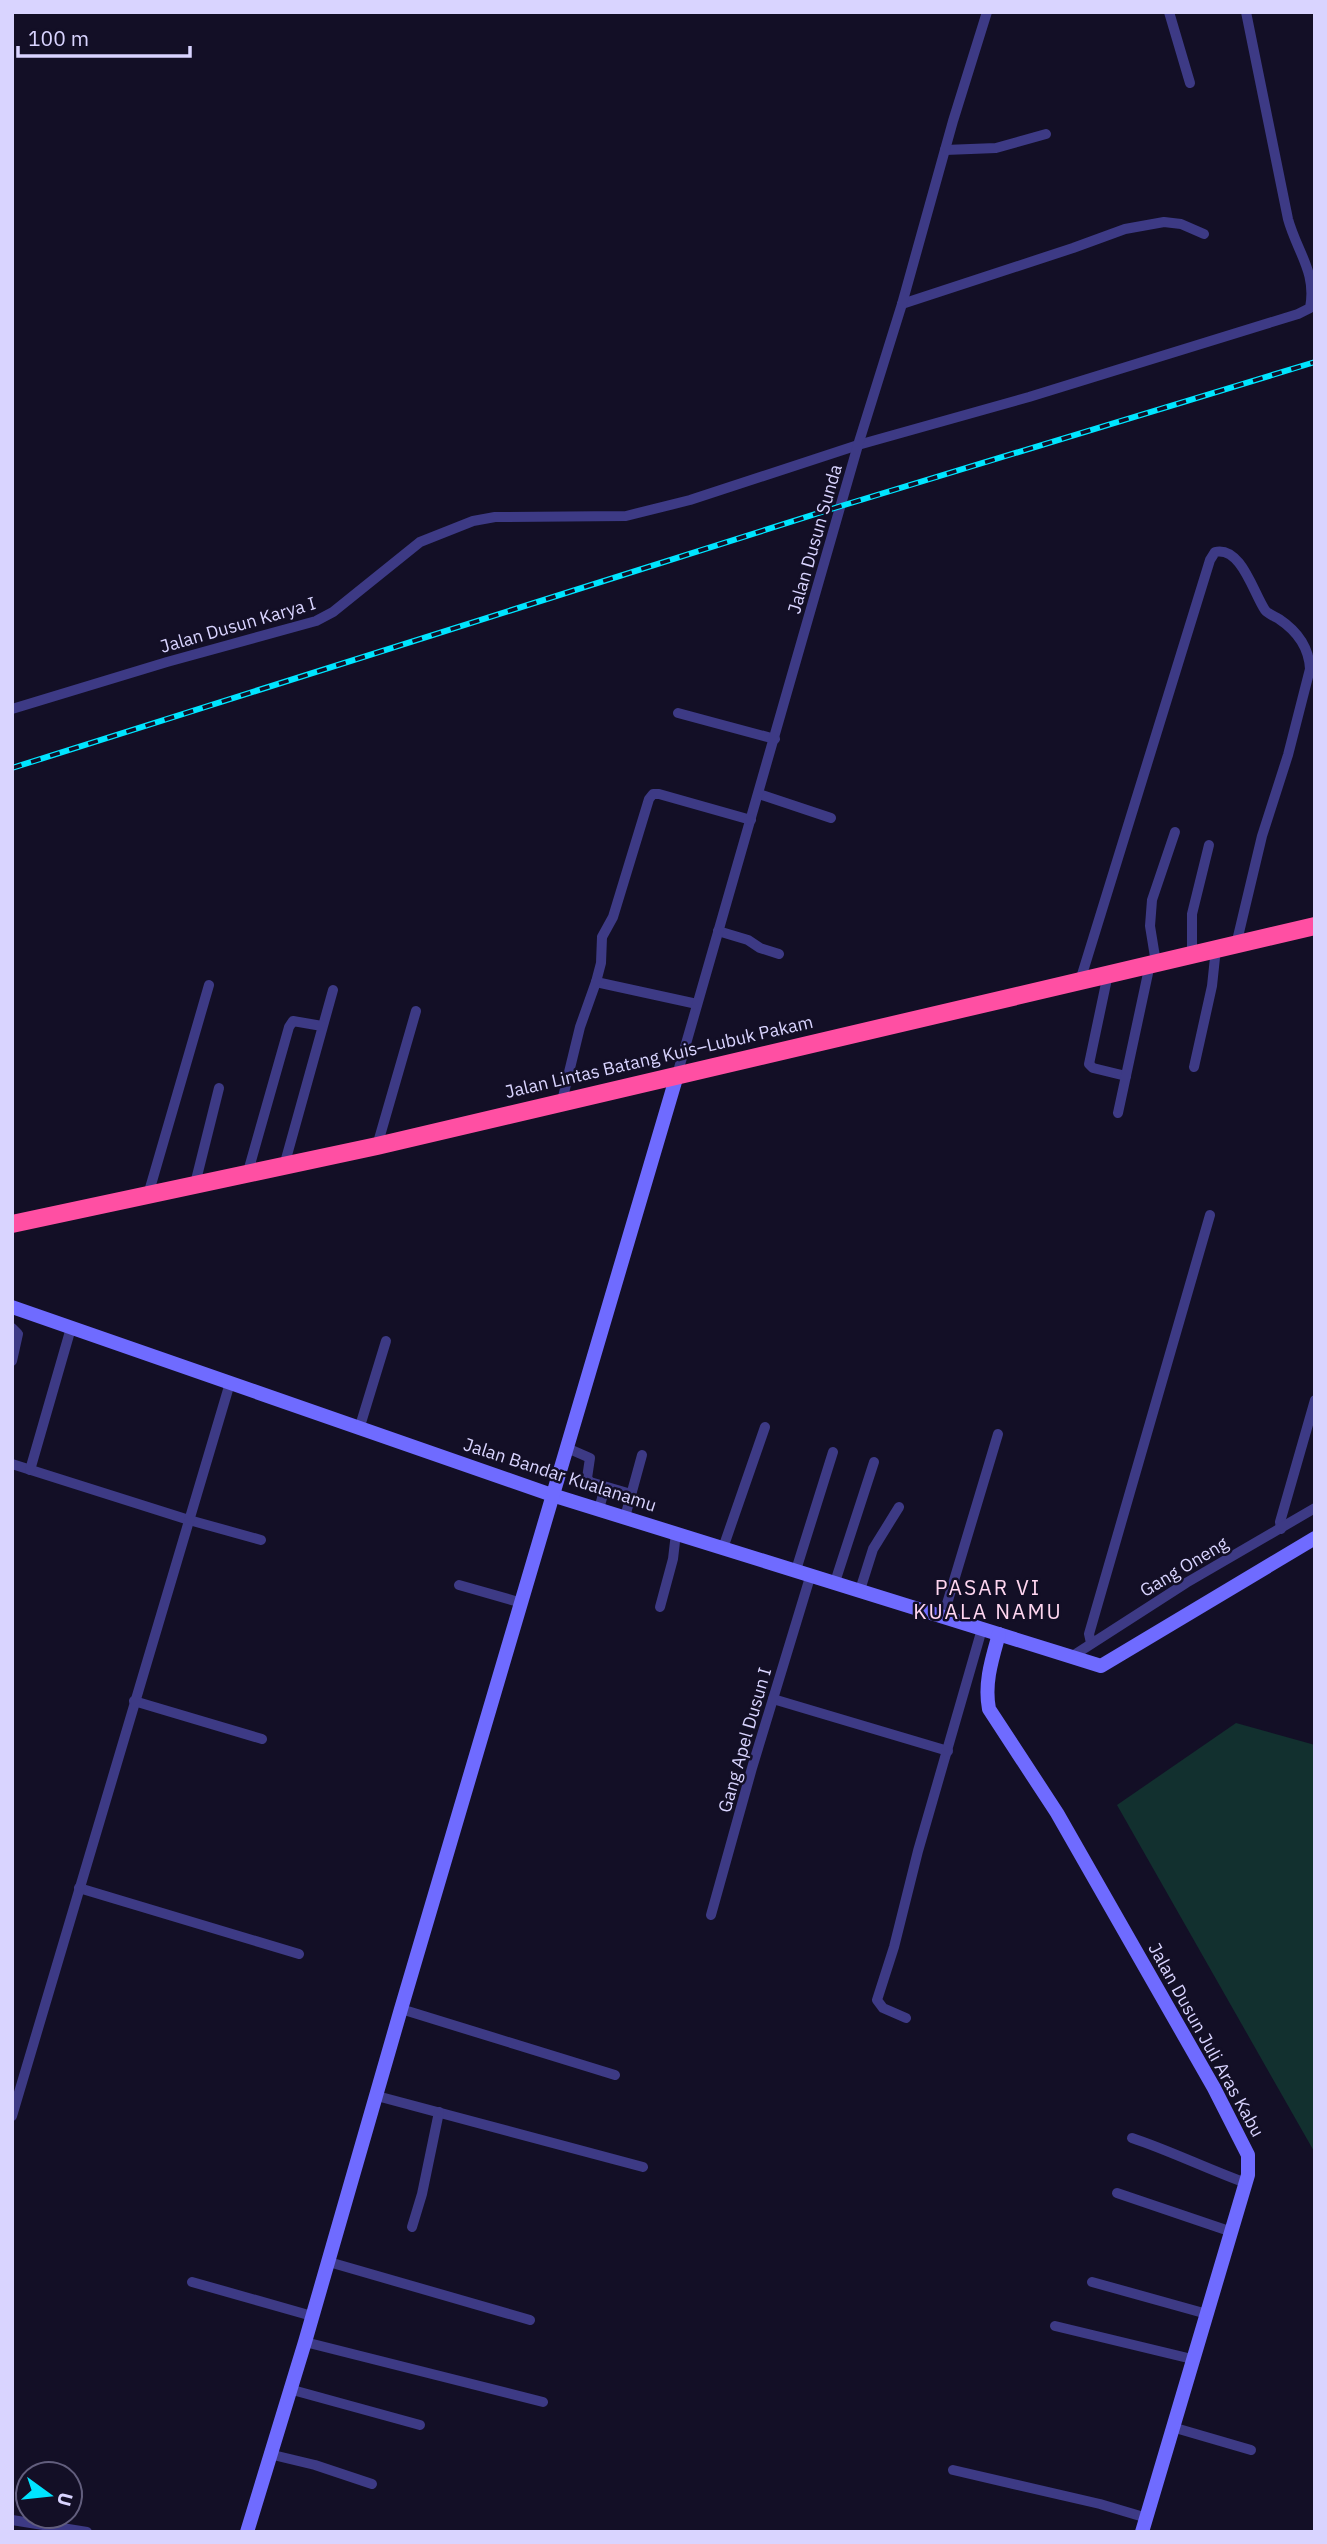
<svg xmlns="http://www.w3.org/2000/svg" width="1327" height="2544" font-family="'IBM Plex Sans',sans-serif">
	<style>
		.grass { fill: #12302f }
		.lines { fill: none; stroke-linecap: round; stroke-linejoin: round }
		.street { stroke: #3d3a85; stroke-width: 10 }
		.secondary { stroke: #6f6bff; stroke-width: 14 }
		.highway { stroke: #ff4fa3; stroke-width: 18 }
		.rail-casing { stroke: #00e5ff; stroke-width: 6 }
		.rail { stroke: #130f26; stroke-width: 3.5; stroke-dasharray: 10; stroke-linecap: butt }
		.labels { text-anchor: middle; stroke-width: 5; stroke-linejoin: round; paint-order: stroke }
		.street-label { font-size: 18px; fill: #d9d4ff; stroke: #130f26 }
		.quarter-label { font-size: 21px; letter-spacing: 2px; fill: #ffd6f0; stroke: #130f26 }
	</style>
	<rect width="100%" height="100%" fill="#130f26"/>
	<path class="grass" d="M 1236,1723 L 1315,1745 L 1315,2153 L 1117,1805 Z"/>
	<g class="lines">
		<g class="street">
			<path d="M 1169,12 L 1190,83"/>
			<path d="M 945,150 L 996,148 L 1046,134"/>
			<path d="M 902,304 L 1073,248 L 1125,229 L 1164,222 L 1181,224 L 1204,234"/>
			<path d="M 12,709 L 167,662 L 316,621 L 333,612 L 420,542 L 473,521 L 495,517 L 626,516 L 690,500 L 858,445 L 1029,397 L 1298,314 L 1310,308 C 1317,272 1297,252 1288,219 L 1246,12"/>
			<path d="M 678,713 L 775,739"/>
			<path d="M 759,794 L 831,818"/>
			<path d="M 718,931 L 748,940 L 760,948 L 779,954"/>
			<path d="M 1192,954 L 1192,914 L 1209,845"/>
			<path d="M 1156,963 L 1150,926 L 1152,900 L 1175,832"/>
			<path d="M 1108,974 L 1089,1064 L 1093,1068 L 1126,1076"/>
			<path d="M 1080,981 L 1210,560 L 1215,552 C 1241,546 1253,592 1265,610 C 1268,614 1274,616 1279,619 C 1297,631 1309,648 1310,669 L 1288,755 L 1262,836 L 1236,945"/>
			<path d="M 596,982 L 697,1004"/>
			<path d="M 1194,1067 L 1212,986 L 1216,948"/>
			<path d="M 677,1075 L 858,445 L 902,304 L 953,121 L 987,12"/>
			<path d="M 562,1101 L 580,1027 L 596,982 L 601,963 L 602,937 L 613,917 L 649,799 L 653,794 L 659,794 L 751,820"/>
			<path d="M 1118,1113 L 1150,964"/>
			<path d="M 377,1146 L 416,1011"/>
			<path d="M 284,1166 L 333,990"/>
			<path d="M 247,1175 L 289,1027 L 293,1021 L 322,1026"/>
			<path d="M 195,1184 L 219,1088"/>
			<path d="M 148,1195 L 209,985"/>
			<path d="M 12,1328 L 18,1334 L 12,1361"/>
			<path d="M 360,1426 L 386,1341"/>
			<path d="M 567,1448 L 590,1458 L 587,1478 L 590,1482 L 631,1494"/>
			<path d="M 12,1464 L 189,1520 L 261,1540"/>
			<path d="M 30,1470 L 71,1328"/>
			<path d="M 599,1509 L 605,1487"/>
			<path d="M 625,1517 L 642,1455"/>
			<path d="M 1281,1529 L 1280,1522 L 1315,1400"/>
			<path d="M 723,1548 L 765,1427"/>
			<path d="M 796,1570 L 833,1452"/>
			<path d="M 835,1582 L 874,1462"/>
			<path d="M 459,1585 L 522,1603"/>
			<path d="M 860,1590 L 873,1549 L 899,1507"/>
			<path d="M 660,1607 L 673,1559 L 676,1533"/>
			<path d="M 943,1617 L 998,1434"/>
			<path d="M 1091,1643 L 1089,1634 L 1210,1215"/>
			<path d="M 1071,1657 L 1186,1583 L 1315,1508"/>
			<path d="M 773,1699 L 948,1751"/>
			<path d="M 134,1701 L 262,1739"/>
			<path d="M 79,1888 L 299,1954"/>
			<path d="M 711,1915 L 752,1768 L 811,1574"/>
			<path d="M 401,2009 L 615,2075"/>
			<path d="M 906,2018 L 883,2008 L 877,2000 L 894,1947 L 918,1851 L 982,1629"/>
			<path d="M 377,2096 L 643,2167"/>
			<path d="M 12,2116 L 230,1383"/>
			<path d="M 1132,2138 C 1171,2151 1207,2169 1246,2183"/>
			<path d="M 1117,2193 L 1232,2232"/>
			<path d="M 412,2227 L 422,2194 L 439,2112"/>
			<path d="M 329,2262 L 530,2320"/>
			<path d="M 192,2282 L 312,2316"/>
			<path d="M 1092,2282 L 1207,2314"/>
			<path d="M 1055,2326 L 1192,2359"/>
			<path d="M 305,2342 L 543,2402"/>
			<path d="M 289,2389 L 420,2425"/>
			<path d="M 1172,2427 L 1251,2450"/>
			<path d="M 269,2454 L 315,2465 L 372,2484"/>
			<path d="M 953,2470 L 1100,2504 L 1147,2518"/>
			<path d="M 12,2520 L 87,2532"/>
		</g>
		<g class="secondary">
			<path d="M 12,1307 L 552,1495 L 1101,1666 L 1315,1538"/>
			<path d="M 999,1634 C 992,1659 984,1683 989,1709 L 1057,1813 L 1214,2088 L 1248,2155 L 1248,2175 L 1142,2532"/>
			<path d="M 247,2532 L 305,2342 L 401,2009 L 677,1075"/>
		</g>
		<path class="highway" d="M 12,1224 L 377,1146 L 1315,926"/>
		<defs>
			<path id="rail" d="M 12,768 L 841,506 L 1315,362"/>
		</defs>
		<use href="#rail" class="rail-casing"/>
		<use href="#rail" class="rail"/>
	</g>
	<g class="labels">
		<g class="street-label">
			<text transform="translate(815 539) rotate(-74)" y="6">Jalan Dusun Sunda</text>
			<text transform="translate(238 625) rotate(-16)" y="6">Jalan Dusun Karya I</text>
			<text transform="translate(659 1057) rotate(-13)" y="6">Jalan Lintas Batang Kuis–Lubuk Pakam</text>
			<text transform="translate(560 1475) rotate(18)" y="6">Jalan Bandar Kualanamu</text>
			<text transform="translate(1184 1567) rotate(-31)" y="6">Gang Oneng</text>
			<text transform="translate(745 1740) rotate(-74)" y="6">Gang Apel Dusun I</text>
			<text transform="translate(1206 2040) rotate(61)" y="6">Jalan Dusun Juli Aras Kabu</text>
		</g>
		<g class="quarter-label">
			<text x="988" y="1595">PASAR VI<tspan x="988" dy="24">KUALA NAMU</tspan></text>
		</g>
	</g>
	<rect width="1327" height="2544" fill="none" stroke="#d9d4ff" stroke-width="28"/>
	<g transform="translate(49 2495) rotate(105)"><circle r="33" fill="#130f26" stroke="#625e7d" stroke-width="2"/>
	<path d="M0-5L12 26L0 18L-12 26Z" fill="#00e5ff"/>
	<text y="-10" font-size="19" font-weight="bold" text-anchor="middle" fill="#d9d4ff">U</text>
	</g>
	<path d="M18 46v10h172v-10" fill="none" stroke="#d9d4ff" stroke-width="3.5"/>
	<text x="28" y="46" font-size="21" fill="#d9d4ff" stroke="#130f26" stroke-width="5" paint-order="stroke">100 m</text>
</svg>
